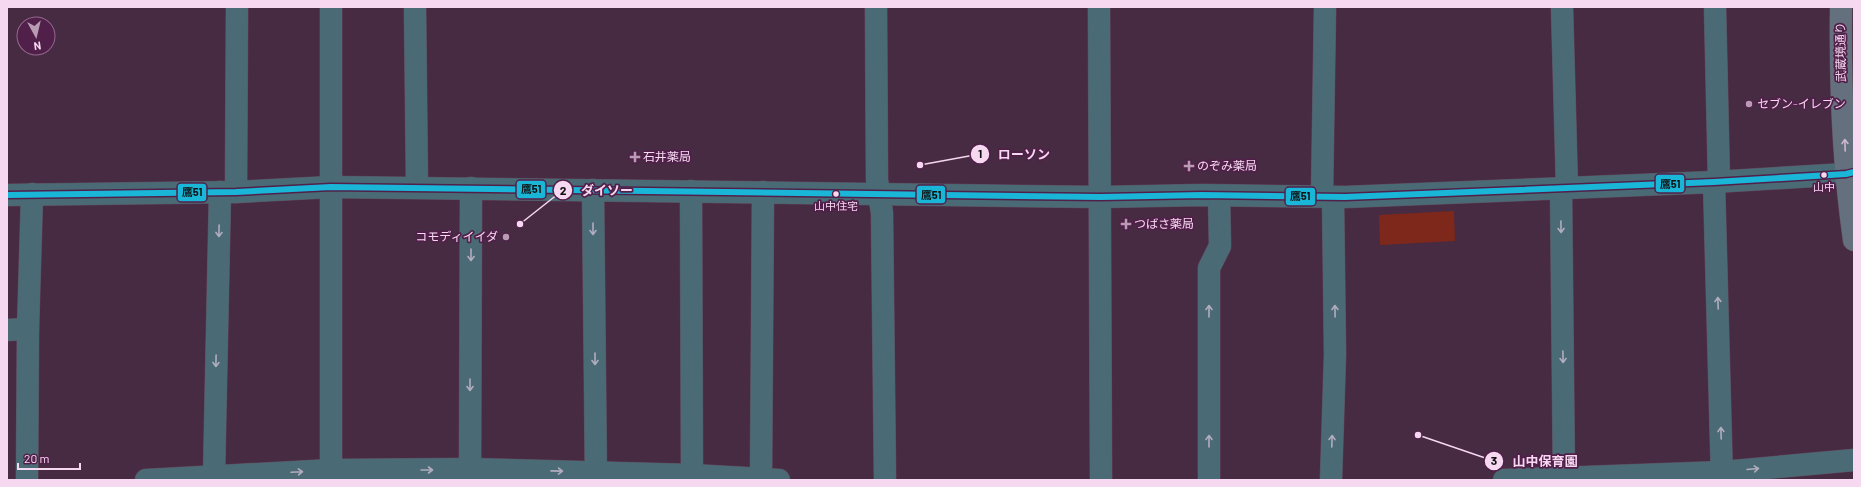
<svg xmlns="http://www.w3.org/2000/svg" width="1861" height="487" font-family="Barlow,'Noto Sans JP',sans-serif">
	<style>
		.green { fill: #7e281b }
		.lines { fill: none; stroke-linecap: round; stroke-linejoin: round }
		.minor-casing { stroke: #60495c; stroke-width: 23 }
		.major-casing { stroke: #60495c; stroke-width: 23 }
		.minor { stroke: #4a6b75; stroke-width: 22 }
		.major { stroke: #65707e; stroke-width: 22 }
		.bus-1-casing { stroke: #51204a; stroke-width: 9 }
		.bus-1 { stroke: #1ab6d8; stroke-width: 6 }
		.oneway { stroke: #cbb9ce }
		.oneway2 { stroke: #b2acbf }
		.poi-dot { fill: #b99bb4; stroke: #51204a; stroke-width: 1.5 }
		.bus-dot { fill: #f7d8f1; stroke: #51204a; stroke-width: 1.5 }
		.labels { text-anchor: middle; stroke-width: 3.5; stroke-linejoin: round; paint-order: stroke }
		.bus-label { font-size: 11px; fill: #f7d8f1; stroke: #51204a }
		.street-label { font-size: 12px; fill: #f7d8f1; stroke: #51204a }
		.poi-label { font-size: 12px; fill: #f7d8f1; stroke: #51204a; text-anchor: start }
		.leader { fill: none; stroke: #f7d8f1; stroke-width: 1.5 }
		.callout-dot { fill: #f7d8f1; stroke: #51204a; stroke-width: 1.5 }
		.mark-label { font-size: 12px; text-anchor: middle; font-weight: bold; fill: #111 }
		.callout-label { font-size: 13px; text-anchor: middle; font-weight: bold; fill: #f7d8f1; stroke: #51204a; stroke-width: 3.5; stroke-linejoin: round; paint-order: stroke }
		.line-badge { stroke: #51204a; stroke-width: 1.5 }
		.pale-badge-label { font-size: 11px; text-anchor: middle; font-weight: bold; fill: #111 }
	</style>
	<rect width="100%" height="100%" fill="#462b42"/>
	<path class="green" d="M 1454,211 L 1455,241 L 1380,245 L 1379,215 Z"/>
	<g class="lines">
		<defs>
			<g id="minor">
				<path d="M 331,7 L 331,480"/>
				<path d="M 415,7 L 417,187"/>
				<path d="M 876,7 L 877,180 L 882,213 L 885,480"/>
				<path d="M 1099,7 L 1101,480"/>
				<path d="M 1562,7 L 1567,188"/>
				<path d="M 1715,7 L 1719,182"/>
				<path d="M 1714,182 L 1722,480"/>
				<path d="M 1561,188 L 1564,480"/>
				<path d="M 593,190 L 596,480"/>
				<path d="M 691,191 L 692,480"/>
				<path d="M 236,192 L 237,7"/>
				<path d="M 7,195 L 236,192 L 331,187 L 1101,197 L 1202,195 L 1345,197 L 1714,182 L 1846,174 L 1854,172"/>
				<path d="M 1322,196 L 1325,7"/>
				<path d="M 7,330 L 28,329"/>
				<path d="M 214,476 L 220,192"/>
				<path d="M 761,479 L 763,192"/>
				<path d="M 27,480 L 28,329 L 32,194"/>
				<path d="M 146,480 L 331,470 L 470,469 L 692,475 L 779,480"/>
				<path d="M 470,480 L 471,188"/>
				<path d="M 1209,480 L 1209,268 L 1220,246 L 1219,196"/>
				<path d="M 1331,480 L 1335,354 L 1333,197"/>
				<path d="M 1504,480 L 1722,472 L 1854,460"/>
			</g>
			<path id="major" d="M 1841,7 C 1840,85 1843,163 1854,240"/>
		</defs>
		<use href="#minor" class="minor-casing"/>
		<use href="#major" class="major-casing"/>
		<use href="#minor" class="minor"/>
		<use href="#major" class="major"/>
		<defs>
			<path id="bus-1" d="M 7,195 L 236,192 L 331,187 L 1101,197 L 1202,195 L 1345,197 L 1714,182 L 1846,174 L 1854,172"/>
		</defs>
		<use href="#bus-1" class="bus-1-casing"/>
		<use href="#bus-1" class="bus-1"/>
	</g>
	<defs><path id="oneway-shaft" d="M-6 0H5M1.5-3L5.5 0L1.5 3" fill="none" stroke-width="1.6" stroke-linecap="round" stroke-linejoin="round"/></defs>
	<use class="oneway" href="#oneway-shaft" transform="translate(1845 145) rotate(-92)"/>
	<g class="oneway2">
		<use href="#oneway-shaft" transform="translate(1561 227) rotate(89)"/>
		<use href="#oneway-shaft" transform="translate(593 229) rotate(90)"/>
		<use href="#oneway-shaft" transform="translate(219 231) rotate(91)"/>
		<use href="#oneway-shaft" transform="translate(471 255) rotate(90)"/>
		<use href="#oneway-shaft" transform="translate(1718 303) rotate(-92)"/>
		<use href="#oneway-shaft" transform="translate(1209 311) rotate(-90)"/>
		<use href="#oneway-shaft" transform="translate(1335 311) rotate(-91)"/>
		<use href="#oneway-shaft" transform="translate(1563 357) rotate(89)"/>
		<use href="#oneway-shaft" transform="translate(595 359) rotate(90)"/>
		<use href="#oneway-shaft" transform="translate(216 361) rotate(91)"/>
		<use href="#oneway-shaft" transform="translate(470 385) rotate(90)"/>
		<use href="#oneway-shaft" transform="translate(1721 433) rotate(-92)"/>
		<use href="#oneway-shaft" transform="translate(1209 441) rotate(-90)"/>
		<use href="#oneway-shaft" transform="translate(1332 441) rotate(-88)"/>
		<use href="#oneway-shaft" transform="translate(1753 469) rotate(-5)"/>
		<use href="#oneway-shaft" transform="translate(427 470)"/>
		<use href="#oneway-shaft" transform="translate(557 471) rotate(1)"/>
		<use href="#oneway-shaft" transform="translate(297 472) rotate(-3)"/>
	</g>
	<g class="poi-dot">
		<circle cx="1749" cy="104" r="4"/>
		<path d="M633 151h4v4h4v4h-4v4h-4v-4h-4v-4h4z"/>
		<path d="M1187 160h4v4h4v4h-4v4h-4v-4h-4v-4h4z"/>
		<path d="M1124 218h4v4h4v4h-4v4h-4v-4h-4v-4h4z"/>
		<circle cx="506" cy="237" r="4"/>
	</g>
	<g class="bus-dot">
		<circle cx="1824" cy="175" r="3.5"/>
		<circle cx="836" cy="194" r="3.5"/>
	</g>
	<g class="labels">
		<g class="bus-label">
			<text x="1824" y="191">山中</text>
			<text x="836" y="210">山中住宅</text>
		</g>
		<g class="street-label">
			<text transform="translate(1841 52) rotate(-91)" y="4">武蔵境通り</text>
		</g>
		<g class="poi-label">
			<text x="1757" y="108">セブン-イレブン</text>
			<text x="643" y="161">石井薬局</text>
			<text x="1197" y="170">のぞみ薬局</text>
			<text x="1134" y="228">つばさ薬局</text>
			<text x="498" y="241" text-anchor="end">コモディイイダ</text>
		</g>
	</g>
	<path class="leader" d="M920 165L980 154M520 224L563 190M1418 435L1494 461"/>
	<g class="callout-dot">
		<circle cx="920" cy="165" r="4"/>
		<circle cx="520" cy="224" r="4"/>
		<circle cx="1418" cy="435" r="4"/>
		<circle cx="980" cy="154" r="10"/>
		<circle cx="563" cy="190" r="10"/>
		<circle cx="1494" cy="461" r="10"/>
	</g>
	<g class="mark-label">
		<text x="980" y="158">1</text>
		<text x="563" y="195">2</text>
		<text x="1494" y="465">3</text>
	</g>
	<g class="callout-label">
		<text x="1024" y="159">ローソン</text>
		<text x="607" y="195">ダイソー</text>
		<text x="1545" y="466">山中保育園</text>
	</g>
	<g class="line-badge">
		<rect x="1655" y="174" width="30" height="19" rx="4" fill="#1ab6d8"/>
		<rect x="516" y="180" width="30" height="19" rx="4" fill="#1ab6d8"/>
		<rect x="177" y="183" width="30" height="19" rx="4" fill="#1ab6d8"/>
		<rect x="916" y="185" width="30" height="19" rx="4" fill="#1ab6d8"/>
		<rect x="1285" y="187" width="31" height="19" rx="4" fill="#1ab6d8"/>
	</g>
	<g class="pale-badge-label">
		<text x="1670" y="188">鷹51</text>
		<text x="531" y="193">鷹51</text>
		<text x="192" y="196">鷹51</text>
		<text x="931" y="199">鷹51</text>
		<text x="1300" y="200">鷹51</text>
	</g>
	<rect width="1861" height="487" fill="none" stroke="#f7d8f1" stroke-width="16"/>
	<g transform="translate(36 36) rotate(172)"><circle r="19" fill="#51204a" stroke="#936a8d"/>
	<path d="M0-3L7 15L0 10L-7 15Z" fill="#b99bb4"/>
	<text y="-6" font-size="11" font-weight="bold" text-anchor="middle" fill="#f7d8f1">N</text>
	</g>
	<path d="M18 463v6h62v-6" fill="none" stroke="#f7d8f1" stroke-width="2"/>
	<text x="24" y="463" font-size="12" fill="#f7d8f1" stroke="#51204a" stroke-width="3" paint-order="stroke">20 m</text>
</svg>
